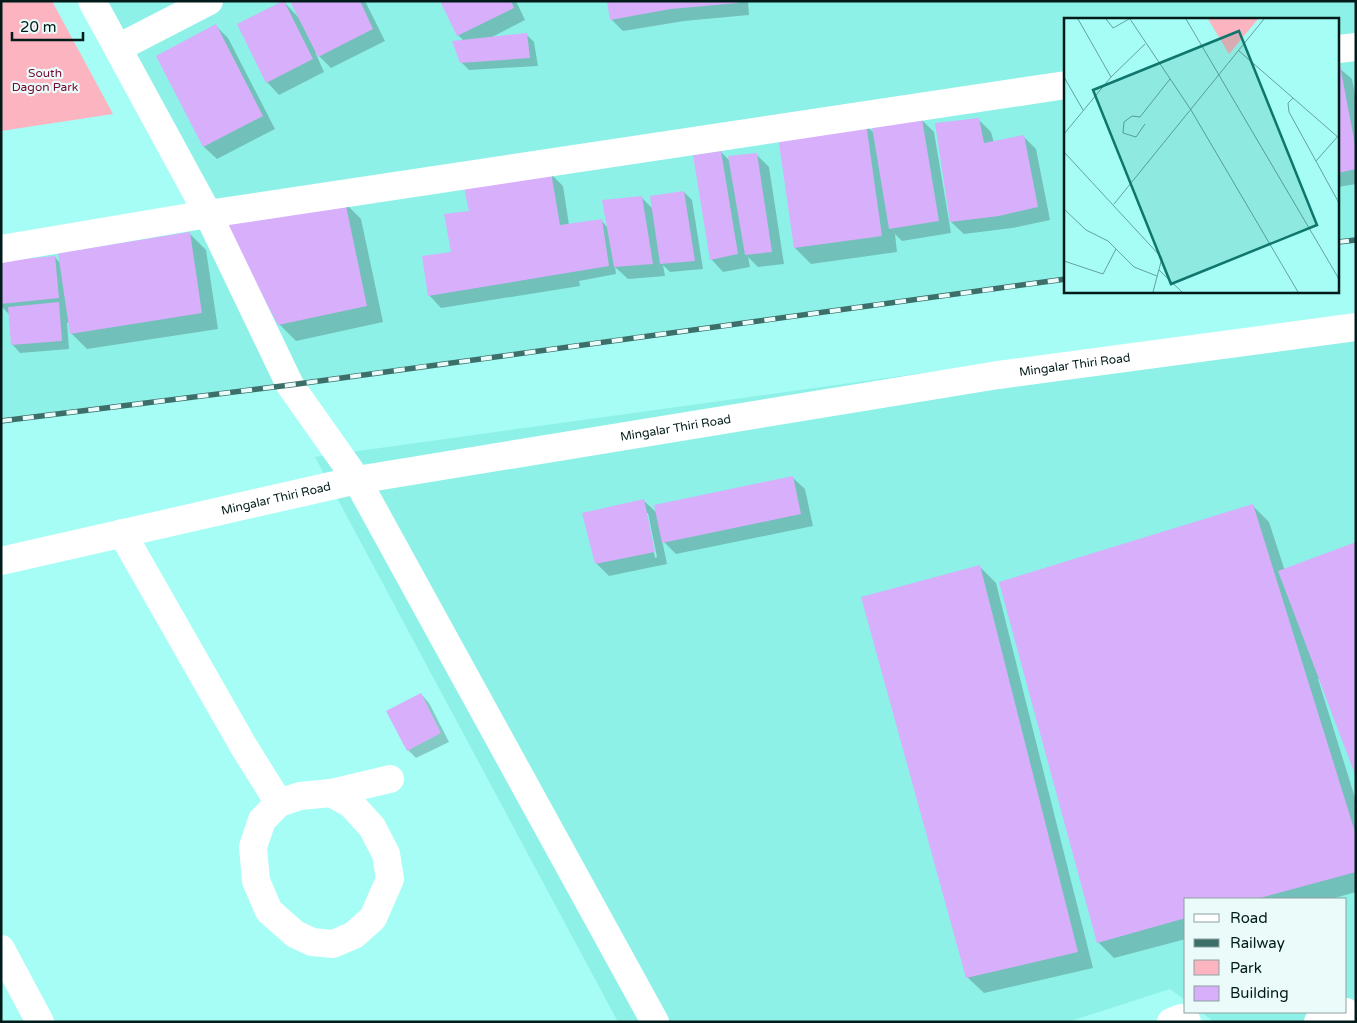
<svg xmlns="http://www.w3.org/2000/svg" width="1357" height="1023" font-family="'Varela Round',sans-serif">
	<style>
		.built { fill: #8ef1e8 }
		.green { fill: #fcb5c0 }
		.shadow { fill: #0003; fill-rule: evenodd }
		.building { fill: #d7affa }
		.lines { fill: none; stroke-linecap: round; stroke-linejoin: round }
		.minor { stroke: #fff; stroke-width: 28 }
		.rail-casing { stroke: #3d6f6a; stroke-width: 5.5 }
		.rail { stroke: #ebfbfa; stroke-width: 4; stroke-dasharray: 11; stroke-linecap: butt }
		.labels { text-anchor: middle; stroke-width: 4.5; stroke-linejoin: round; paint-order: stroke }
		.park-label { font-size: 12px; fill: #770930; stroke: #ebfbfa }
		.street-label { font-size: 12px; fill: #001b19; stroke: #ebfbfa }
		.inset-road { fill: none; stroke: #63a39d; stroke-width: 1 }
		.view { fill: #0f766e; fill-opacity: 0.15; stroke: #0f766e; stroke-width: 2.5 }
		.inset-edge { fill: none; stroke: #001b19; stroke-width: 2.5 }
	</style>
	<rect width="100%" height="100%" fill="#a5fdf5"/>
	<g class="built">
		<path d="M 77,1 L 1356,1 L 1356,240 L 1338,242 L 1338,19 L 1066,19 L 1066,279 L 571,347 L 1,421 L 1,249 L 208,214 L 104,53 Z"/>
		<path d="M 1356,313 L 1356,1022 L 1214,1022 L 1201,1012 L 1346,1012 L 1346,899 L 1186,899 L 1186,1001 L 1170,989 L 1068,1022 L 618,1022 L 315,457 Z"/>
	</g>
	<path class="green" d="M 1,1 L 52,1 L 113,114 L 1,131 Z"/>
	<g class="shadow">
		<path d="M 291,1 L 365,1 L 385,41 L 331,68 L 315,52 L 324,72 L 279,95 L 267,82 L 284,2 L 299,18 Z"/>
		<path d="M 441,1 L 516,1 L 525,20 L 490,38 L 526,34 L 534,42 L 538,66 L 469,70 L 461,62 L 464,41 L 458,35 Z"/>
		<path d="M 608,1 L 748,1 L 749,15 L 684,21 L 623,31 L 611,19 Z"/>
		<path d="M 216,26 L 228,38 L 275,129 L 217,159 L 204,147 L 158,56 Z"/>
		<path d="M 1338,67 L 1352,79 L 1356,99 L 1356,184 L 1338,187 Z"/>
		<path d="M 922,120 L 934,132 L 951,233 L 902,241 L 895,234 L 897,252 L 811,264 L 795,248 L 865,124 L 874,133 Z"/>
		<path d="M 979,120 L 991,132 L 994,143 L 1023,136 L 1036,149 L 1050,220 L 1012,228 L 964,234 L 951,222 L 936,124 Z"/>
		<path d="M 721,152 L 730,161 L 757,155 L 769,167 L 784,264 L 758,267 L 748,257 L 750,267 L 723,272 L 711,259 Z"/>
		<path d="M 551,174 L 563,186 L 569,225 L 601,220 L 608,228 L 642,198 L 653,209 L 684,192 L 692,200 L 703,269 L 670,272 L 663,265 L 665,276 L 628,279 L 615,267 L 616,274 L 579,281 L 580,286 L 441,308 L 429,295 L 453,253 L 471,212 Z"/>
		<path d="M 345,203 L 361,219 L 383,322 L 296,341 L 279,324 Z"/>
		<path d="M 189,233 L 206,250 L 218,329 L 87,349 L 71,333 L 69,322 L 67,323 L 69,349 L 20,353 L 12,344 L 10,315 L 1,306 L 1,262 L 55,257 L 60,263 Z"/>
		<path d="M 792,477 L 805,489 L 813,526 L 676,554 L 662,540 L 667,564 L 609,576 L 596,563 L 643,500 L 657,513 ZM 646,513 L 648,513 L 657,557 L 655,558 Z"/>
		<path d="M 1253,506 L 1269,522 L 1320,679 L 1318,679 L 1356,801 L 1356,892 L 1331,899 L 1186,899 L 1186,939 L 1114,958 L 1098,942 Z"/>
		<path d="M 979,566 L 996,583 L 1093,968 L 984,993 L 967,977 Z"/>
		<path d="M 421,694 L 429,703 L 449,742 L 416,758 L 408,750 Z"/>
	</g>
	<g class="building">
		<path d="M 283,1 L 284,1 L 313,59 L 266,83 L 237,24 Z"/>
		<path d="M 290,1 L 360,1 L 373,29 L 318,57 Z"/>
		<path d="M 440,1 L 511,1 L 514,8 L 457,36 Z"/>
		<path d="M 607,1 L 738,1 L 738,3 L 671,9 L 610,20 Z"/>
		<path d="M 216,24 L 263,116 L 203,147 L 156,56 Z"/>
		<path d="M 527,33 L 530,58 L 460,63 L 452,41 Z"/>
		<path d="M 1340,65 L 1356,150 L 1356,169 L 1338,173 L 1338,66 Z"/>
		<path d="M 979,118 L 984,143 L 1024,135 L 1038,207 L 999,216 L 950,222 L 935,123 Z"/>
		<path d="M 922,119 L 939,221 L 889,229 L 872,127 Z"/>
		<path d="M 866,123 L 882,236 L 794,248 L 778,136 Z"/>
		<path d="M 721,151 L 738,254 L 710,260 L 693,155 Z"/>
		<path d="M 757,153 L 772,252 L 745,255 L 728,156 Z"/>
		<path d="M 551,172 L 560,225 L 602,219 L 609,266 L 428,296 L 422,256 L 451,252 L 444,214 L 469,211 L 464,188 Z"/>
		<path d="M 684,191 L 695,261 L 660,264 L 650,196 Z"/>
		<path d="M 642,196 L 653,264 L 614,267 L 602,200 Z"/>
		<path d="M 345,201 L 367,306 L 278,325 L 222,218 Z"/>
		<path d="M 190,232 L 202,313 L 70,334 L 58,253 Z"/>
		<path d="M 55,256 L 59,298 L 1,304 L 1,261 Z"/>
		<path d="M 59,302 L 62,341 L 11,345 L 8,307 Z"/>
		<path d="M 793,476 L 801,514 L 662,543 L 654,505 Z"/>
		<path d="M 644,499 L 655,552 L 595,564 L 582,513 Z"/>
		<path d="M 1253,504 L 1356,835 L 1356,872 L 1256,899 L 1186,899 L 1186,918 L 1097,943 L 999,582 Z"/>
		<path d="M 1356,542 L 1356,777 L 1278,571 Z"/>
		<path d="M 980,565 L 1078,952 L 966,978 L 861,597 Z"/>
		<path d="M 421,693 L 441,733 L 407,751 L 386,711 Z"/>
	</g>
	<g class="lines">
		<g class="minor">
			<path d="M 92,1 L 208,214 L 290,385 L 357,480 L 655,1022"/>
			<path d="M 118,48 L 209,1"/>
			<path d="M 1338,49 L 1356,47"/>
			<path d="M 1,249 L 208,214 L 1066,85"/>
			<path d="M 122,533 L 244,747 L 279,803 L 262,820 L 253,847 L 256,881 L 269,911 L 295,934 L 312,942 L 333,944 L 354,935 L 373,918 L 390,879 L 386,854 L 372,827 L 351,804 L 331,793"/>
			<path id="s1" d="M 1,561 L 357,480 L 998,375 L 1356,327"/>
			<path d="M 279,803 L 300,796 L 331,793 L 390,779"/>
			<path d="M 1,949 L 40,1022"/>
			<path d="M 1171,1022 L 1181,1018 L 1187,1022"/>
			<path d="M 1318,1022 L 1346,1012"/>
		</g>
		<defs>
			<g id="rail">
				<path d="M 1338,242 L 1356,240"/>
				<path d="M 1,421 L 290,385 L 1066,279"/>
			</g>
		</defs>
		<use href="#rail" class="rail-casing"/>
		<use href="#rail" class="rail"/>
	</g>
	<g class="labels">
		<g class="park-label">
			<text x="45" y="77">South<tspan x="45" dy="14">Dagon Park</tspan></text>
		</g>
		<g class="street-label">
			<text dy="4" stroke="none"><textPath href="#s1" startOffset="1092">Mingalar Thiri Road</textPath></text>
			<text dy="4" stroke="none"><textPath href="#s1" startOffset="688">Mingalar Thiri Road</textPath></text>
			<text dy="4" stroke="none"><textPath href="#s1" startOffset="282">Mingalar Thiri Road</textPath></text>
		</g>
	</g>
	<g transform="translate(1064 18)">
		<rect width="275" height="275" fill="#a5fdf5"/>
		<path d="M 144,1 L 194,1 L 165,36 Z" fill="#fcb5c0"/>
		<path class="inset-road" d="M 14,1 L 47,59M 42,1 L 49,10 L 65,1M 66,1 L 127,92 L 234,274M 122,1 L 275,261M 175,33 L 275,120M 0,59 L 19,92M 229,80 L 224,85 L 225,94 L 275,185M 81,106 L 72,119 L 59,115 L 60,104 L 68,98 L 76,99 L 106,61M 0,116 L 47,59 L 81,26M 0,134 L 98,240 L 89,274M 252,143 L 275,117M 50,186 L 200,1M 0,191 L 22,212 L 44,223 L 70,249 L 93,258M 0,243 L 39,256 L 52,231M 95,252 L 118,274"/>
		<path class="view" d="M 175,13 L 253,207 L 107,266 L 29,72 Z"/>
		<rect width="275" height="275" class="inset-edge"/>
	</g>
	<rect width="1357" height="1023" fill="none" stroke="#001b19" stroke-width="5"/>
	<rect x="1184" y="898" width="162" height="115" fill="#ebfbfa" stroke="#8da1a0"/>
	<rect x="1194" y="914" width="25" height="8" fill="#ffffff" stroke="#8da1a0"/>
	<text x="1230" y="923" font-size="15" fill="#001b19">Road</text>
	<rect x="1194" y="939" width="25" height="8" fill="#3d6f6a" stroke="#8da1a0"/>
	<text x="1230" y="948" font-size="15" fill="#001b19">Railway</text>
	<rect x="1194" y="960" width="25" height="15" fill="#fcb5c0" stroke="#8da1a0"/>
	<text x="1230" y="973" font-size="15" fill="#001b19">Park</text>
	<rect x="1194" y="986" width="25" height="15" fill="#d7affa" stroke="#8da1a0"/>
	<text x="1230" y="998" font-size="15" fill="#001b19">Building</text>
	<path d="M12 32v8h71v-8" fill="none" stroke="#001b19" stroke-width="2.5"/>
	<text x="20" y="32" font-size="15" fill="#001b19" stroke="#ebfbfa" stroke-width="4" paint-order="stroke">20 m</text>
</svg>
